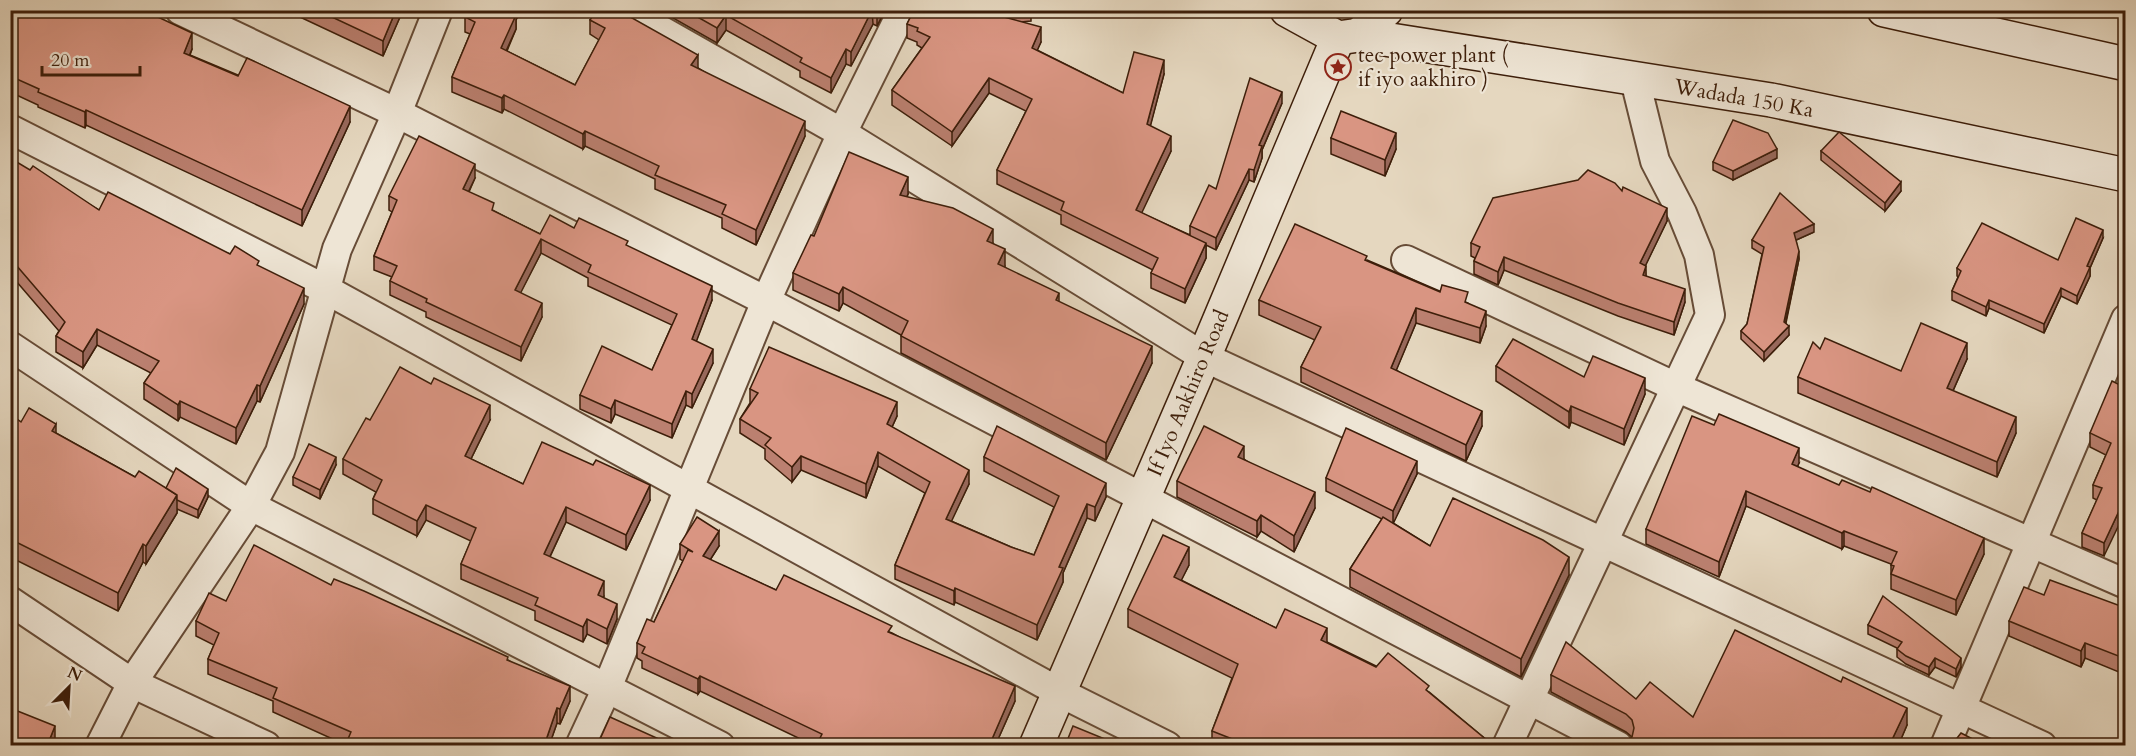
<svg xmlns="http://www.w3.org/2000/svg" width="2136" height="756" font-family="Cardo,serif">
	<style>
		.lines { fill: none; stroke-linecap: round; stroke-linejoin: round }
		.street-casing { stroke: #674c37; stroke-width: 32 }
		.secondary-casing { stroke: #3d1e0a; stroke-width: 36 }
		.street { stroke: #eee5d5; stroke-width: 28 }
		.secondary { stroke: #eee5d5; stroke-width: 33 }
		.wall { fill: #bb8070; stroke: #3d1e0a; stroke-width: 1.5 }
		.shaded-wall { fill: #98685b; stroke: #3d1e0a; stroke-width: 1.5 }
		.building { fill: #d99582; stroke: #3d1e0a; stroke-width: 1.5 }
		.labels { text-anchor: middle; stroke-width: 4.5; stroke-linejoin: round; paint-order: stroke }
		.poi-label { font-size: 21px; fill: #3d1e0a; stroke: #eee5d5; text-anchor: start }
		.street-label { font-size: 21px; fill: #3d1e0a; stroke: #eee5d5 }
	</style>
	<rect width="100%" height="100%" fill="#e5d7bf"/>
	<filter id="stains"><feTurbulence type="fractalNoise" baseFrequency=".00333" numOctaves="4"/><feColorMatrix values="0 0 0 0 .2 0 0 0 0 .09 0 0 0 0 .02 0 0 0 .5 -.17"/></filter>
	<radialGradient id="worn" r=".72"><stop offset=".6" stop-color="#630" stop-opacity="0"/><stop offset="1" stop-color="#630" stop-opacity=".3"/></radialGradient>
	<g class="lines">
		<defs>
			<g id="street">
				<path d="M 180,10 L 397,113 L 766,301 L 1618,746"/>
				<path d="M 625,10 L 842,133 L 1204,357 L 2042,746"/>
				<path d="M 10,129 L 325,289 L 1059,692 L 1167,746"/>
				<path d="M 1406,260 L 1678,388 L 2126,584"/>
				<path d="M 10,346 L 251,506 L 720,746"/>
				<path d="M 10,601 L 132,683 L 266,746"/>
				<path d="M 100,746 L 132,683 L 251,506 L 280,452 L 337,249 L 397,113 L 438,10"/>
				<path d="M 580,746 L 607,688 L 766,301 L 842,133 L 903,10"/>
				<path d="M 1507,746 L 1710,315 L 1699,255 L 1682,213 L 1655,161 L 1635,80"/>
				<path d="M 1945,746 L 2126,319"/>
			</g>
			<g id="secondary">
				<path d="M 1287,10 L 1338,38 L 1359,35 L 1771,100 L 2126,175"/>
				<path d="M 1884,10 L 2126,64"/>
				<path d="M 1359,35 L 1386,10"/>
				<path d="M 1036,746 L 1204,357 L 1338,38"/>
			</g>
		</defs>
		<use href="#street" class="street-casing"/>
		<use href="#secondary" class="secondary-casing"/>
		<use href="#street" class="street"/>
		<use href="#secondary" class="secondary"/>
	</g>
	<g class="wall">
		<path d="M 10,10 L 192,49 L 190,55 L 350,122 L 302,226 L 86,125 L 85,128 L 38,107 L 38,105 L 10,92 Z"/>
		<path d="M 285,10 L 403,10 L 383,56 Z"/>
		<path d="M 468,10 L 521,10 L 516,20 L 516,29 L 507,51 L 575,85 L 599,40 L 590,34 L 590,20 L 698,68 L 805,136 L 756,245 L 722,228 L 722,218 L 655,189 L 655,179 L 585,146 L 583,149 L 504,109 L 502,113 L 452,92 L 452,77 L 470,34 L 465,32 L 465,17 Z"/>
		<path d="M 659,10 L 885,10 L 877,26 L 873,24 L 851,66 L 846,64 L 831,93 L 800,77 L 800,71 L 726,30 L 717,43 Z"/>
		<path d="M 914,10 L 1031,10 L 1031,21 L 1020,22 L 1041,42 L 1037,50 L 1123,93 L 1164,74 L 1150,126 L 1171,151 L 1141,213 L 1190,235 L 1190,226 L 1216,189 L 1282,103 L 1262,150 L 1262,158 L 1254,182 L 1249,180 L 1216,250 L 1206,245 L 1206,258 L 1185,303 L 1151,288 L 1151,273 L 1153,270 L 1061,224 L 1061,215 L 997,184 L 997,170 L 1026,111 L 989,93 L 952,146 L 892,105 L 892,90 L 922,48 L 917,45 L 917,42 L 907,38 L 907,24 Z"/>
		<path d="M 1331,138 L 1396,149 L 1385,176 L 1331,154 Z"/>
		<path d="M 1821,151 L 1901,191 L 1885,211 L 1821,160 Z"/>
		<path d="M 1777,158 L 1733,180 L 1713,170 L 1713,162 Z"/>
		<path d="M 30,170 L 99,210 L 230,254 L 259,267 L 304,304 L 260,402 L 257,401 L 236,444 L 180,417 L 178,421 L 144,399 L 144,383 L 151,373 L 97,345 L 83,368 L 56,352 L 56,336 L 59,331 L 16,281 L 10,288 Z"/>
		<path d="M 475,178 L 469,192 L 494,211 L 540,234 L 574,228 L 628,247 L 712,300 L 696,341 L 713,363 L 692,408 L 686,405 L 672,438 L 615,414 L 611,423 L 580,409 L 580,395 L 652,370 L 672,325 L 588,286 L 588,278 L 541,253 L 520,293 L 542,317 L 521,361 L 426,317 L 426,312 L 390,295 L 390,281 L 392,277 L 374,270 L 374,256 L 392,212 L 389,210 L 389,196 Z"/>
		<path d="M 908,194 L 907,197 L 993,243 L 1005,266 L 1004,267 L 1152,363 L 1106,460 L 901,353 L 901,335 L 843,303 L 839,311 L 793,290 L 793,273 L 814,236 Z"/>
		<path d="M 1667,221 L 1645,266 L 1646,277 L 1685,302 L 1674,335 L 1618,316 L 1504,270 L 1498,285 L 1474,274 L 1474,261 L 1475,258 L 1471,256 L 1471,243 Z"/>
		<path d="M 1814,232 L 1796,240 L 1799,259 L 1786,323 L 1789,335 L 1764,361 L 1741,339 L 1741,331 L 1747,324 L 1762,254 L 1752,248 L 1752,240 Z"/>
		<path d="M 2103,238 L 2090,268 L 2090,276 L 2077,304 L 2061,296 L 2044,333 L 1989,308 L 1986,316 L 1952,300 L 1952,291 L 1958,277 L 1957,276 L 1957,268 L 2058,260 Z"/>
		<path d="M 1367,260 L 1468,303 L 1486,326 L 1480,343 L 1416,323 L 1396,370 L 1482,426 L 1466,461 L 1301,382 L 1301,367 L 1315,340 L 1259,315 L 1259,300 Z"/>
		<path d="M 1820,349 L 1901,371 L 1967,359 L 1953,391 L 2016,433 L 1997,477 L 1798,393 L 1798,377 Z"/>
		<path d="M 1496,366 L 1584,377 L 1645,394 L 1624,445 L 1571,422 L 1569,428 L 1496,381 Z"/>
		<path d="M 2126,388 L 2104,556 L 2082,547 L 2082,533 L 2097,500 L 2093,498 L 2093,485 L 2106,455 L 2090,447 L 2090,433 Z"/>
		<path d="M 750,389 L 897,416 L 892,427 L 969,484 L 951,521 L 1011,547 L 1034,555 L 1054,507 L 984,471 L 984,457 L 1106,497 L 1095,521 L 1087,518 L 1063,573 L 1063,582 L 1037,640 L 955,602 L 954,605 L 895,579 L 895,565 L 925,493 L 878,466 L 866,498 L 801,470 L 792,482 L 765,459 L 765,449 L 740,433 L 740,419 L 750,403 Z"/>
		<path d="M 10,414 L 21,422 L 56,433 L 135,477 L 166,488 L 208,497 L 198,518 L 177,509 L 177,513 L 146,564 L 143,562 L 118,611 L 10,557 Z"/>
		<path d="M 490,420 L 471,459 L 523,484 L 650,500 L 626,550 L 566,522 L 550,557 L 604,596 L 603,597 L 617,619 L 607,644 L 587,634 L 583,642 L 535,620 L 535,611 L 461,579 L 461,564 L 471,541 L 426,520 L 417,536 L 373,514 L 373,499 L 376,492 L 343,474 L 343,459 Z"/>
		<path d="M 1244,459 L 1315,508 L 1294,552 L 1261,531 L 1257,537 L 1177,497 L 1177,481 Z"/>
		<path d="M 1799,463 L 1797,467 L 1984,554 L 1956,615 L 1891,589 L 1891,564 L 1844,546 L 1842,549 L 1746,506 L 1719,577 L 1646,544 L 1646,529 Z"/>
		<path d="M 336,465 L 320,499 L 293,485 L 293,477 Z"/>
		<path d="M 1417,474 L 1393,523 L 1430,546 L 1569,575 L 1521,677 L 1350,587 L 1350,569 L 1382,519 L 1326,491 L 1326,478 Z"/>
		<path d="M 680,544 L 719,546 L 710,560 L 776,590 L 892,633 L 1015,701 L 995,746 L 815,746 L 700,691 L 698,694 L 642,668 L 642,661 L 637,658 L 637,643 L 654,622 L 683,561 L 680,559 Z"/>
		<path d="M 1189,565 L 1181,580 L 1276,628 L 1327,642 L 1429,692 L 1494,746 L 1212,746 L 1212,731 L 1232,678 L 1128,627 L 1128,609 Z"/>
		<path d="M 331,585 L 508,660 L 570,701 L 560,724 L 557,723 L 549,746 L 348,746 L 273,712 L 273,701 L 208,674 L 208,659 L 214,645 L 196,636 L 196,621 L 226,601 Z"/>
		<path d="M 2044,595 L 2126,608 L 2126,675 L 2085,658 L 2081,667 L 2009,636 L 2009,621 Z"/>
		<path d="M 1868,625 L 1961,667 L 1956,677 L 1935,667 L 1929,675 L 1906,664 L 1897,657 L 1897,648 L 1868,634 Z"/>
		<path d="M 1551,675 L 1636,699 L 1693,717 L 1907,725 L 1898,746 L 1622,746 L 1622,744 L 1632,737 L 1626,732 L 1551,692 Z"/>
	</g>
	<g class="shaded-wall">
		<path d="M 396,10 L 403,10 L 383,56 L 383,41 Z"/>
		<path d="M 514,10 L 521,10 L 516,20 L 516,29 L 501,62 L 501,48 Z"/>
		<path d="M 872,10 L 873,24 L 851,66 L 851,52 Z"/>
		<path d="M 877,10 L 885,10 L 877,26 Z"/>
		<path d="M 726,15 L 726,30 L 717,43 L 717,28 Z"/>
		<path d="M 1041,27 L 1041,42 L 1032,62 L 1032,48 Z"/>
		<path d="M 192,33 L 192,49 L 184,68 L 184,53 Z"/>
		<path d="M 846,49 L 846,64 L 831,93 L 831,78 Z"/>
		<path d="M 698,55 L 698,70 L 691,65 Z"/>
		<path d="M 1164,60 L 1164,74 L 1147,139 L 1147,124 Z"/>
		<path d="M 989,78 L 989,93 L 952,146 L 952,132 Z"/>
		<path d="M 1282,92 L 1282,103 L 1262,150 L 1262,158 L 1254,182 L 1254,170 L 1259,145 Z"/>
		<path d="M 504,95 L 504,109 L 502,113 L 502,98 Z"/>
		<path d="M 350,106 L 350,122 L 302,226 L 302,210 Z"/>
		<path d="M 86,110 L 86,125 L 85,128 L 85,112 Z"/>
		<path d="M 805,121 L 805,136 L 756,245 L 756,230 Z"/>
		<path d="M 585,131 L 585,146 L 583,149 L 583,134 Z"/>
		<path d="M 1396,133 L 1396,149 L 1385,176 L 1385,160 Z"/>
		<path d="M 1171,136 L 1171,151 L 1136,225 L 1136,210 Z"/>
		<path d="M 1777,149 L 1777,158 L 1733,180 L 1733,171 Z"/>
		<path d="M 475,164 L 475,178 L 463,203 L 463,189 Z"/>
		<path d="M 1249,169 L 1249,180 L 1216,250 L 1216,238 Z"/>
		<path d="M 908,177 L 908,194 L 900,212 L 900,195 Z"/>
		<path d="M 1901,182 L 1901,191 L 1885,211 L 1885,203 Z"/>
		<path d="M 1667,208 L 1667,221 L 1640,277 L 1640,263 Z"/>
		<path d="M 1814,224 L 1814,232 L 1794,241 L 1794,233 Z"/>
		<path d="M 993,229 L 993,246 L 987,241 Z"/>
		<path d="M 2103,230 L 2103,238 L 2090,268 L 2090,276 L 2077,304 L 2077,296 L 2087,266 Z"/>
		<path d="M 541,239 L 541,253 L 515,304 L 515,290 Z"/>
		<path d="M 1206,243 L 1206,258 L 1185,303 L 1185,289 Z"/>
		<path d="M 1005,249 L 1005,266 L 998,281 L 998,264 Z"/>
		<path d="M 1799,251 L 1799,259 L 1784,330 L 1784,322 Z"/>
		<path d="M 1504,257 L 1504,270 L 1498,285 L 1498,272 Z"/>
		<path d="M 16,265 L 16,281 L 10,288 L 10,272 Z"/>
		<path d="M 1646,266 L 1646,280 L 1643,275 Z"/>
		<path d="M 712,286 L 712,300 L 692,353 L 692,339 Z"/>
		<path d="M 843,287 L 843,303 L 839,311 L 839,294 Z"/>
		<path d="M 304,288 L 304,304 L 260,402 L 260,386 Z"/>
		<path d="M 2061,288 L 2061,296 L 2044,333 L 2044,324 Z"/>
		<path d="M 1685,289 L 1685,302 L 1674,335 L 1674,322 Z"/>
		<path d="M 1059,293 L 1059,309 L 1056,300 Z"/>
		<path d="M 1989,300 L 1989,308 L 1986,316 L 1986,307 Z"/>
		<path d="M 542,303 L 542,317 L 521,361 L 521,347 Z"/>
		<path d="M 1416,308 L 1416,323 L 1391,383 L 1391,368 Z"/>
		<path d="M 1486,311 L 1486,326 L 1480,343 L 1480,328 Z"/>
		<path d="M 1789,326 L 1789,335 L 1764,361 L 1764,352 Z"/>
		<path d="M 97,329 L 97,345 L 83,368 L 83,352 Z"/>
		<path d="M 1967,343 L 1967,359 L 1947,404 L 1947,388 Z"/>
		<path d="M 1152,346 L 1152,363 L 1106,460 L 1106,443 Z"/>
		<path d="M 713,349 L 713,363 L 692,408 L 692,394 Z"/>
		<path d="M 1645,378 L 1645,394 L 1624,445 L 1624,429 Z"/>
		<path d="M 257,385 L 257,401 L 236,444 L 236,428 Z"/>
		<path d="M 686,391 L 686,405 L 672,438 L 672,424 Z"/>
		<path d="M 615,400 L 615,414 L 611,423 L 611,409 Z"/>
		<path d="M 180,401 L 180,417 L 178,421 L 178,405 Z"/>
		<path d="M 897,402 L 897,416 L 887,438 L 887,424 Z"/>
		<path d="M 490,405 L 490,420 L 465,471 L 465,456 Z"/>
		<path d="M 1571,406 L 1571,422 L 1569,428 L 1569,412 Z"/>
		<path d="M 1482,411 L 1482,426 L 1466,461 L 1466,445 Z"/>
		<path d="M 2016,417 L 2016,433 L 1997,477 L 1997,462 Z"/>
		<path d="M 56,424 L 56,442 L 52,431 Z"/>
		<path d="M 1244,446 L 1244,462 L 1238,457 Z"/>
		<path d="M 1799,448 L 1799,463 L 1792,479 L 1792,464 Z"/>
		<path d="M 878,452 L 878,466 L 866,498 L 866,484 Z"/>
		<path d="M 801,456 L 801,470 L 792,482 L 792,467 Z"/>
		<path d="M 336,457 L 336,465 L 320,499 L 320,490 Z"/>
		<path d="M 1417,461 L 1417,474 L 1393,524 L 1393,511 Z"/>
		<path d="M 969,470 L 969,484 L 946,533 L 946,519 Z"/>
		<path d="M 1106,483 L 1106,497 L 1095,521 L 1095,507 Z"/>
		<path d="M 650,485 L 650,500 L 626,550 L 626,535 Z"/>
		<path d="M 208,489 L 208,497 L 198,518 L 198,510 Z"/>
		<path d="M 1746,491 L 1746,506 L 1719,577 L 1719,562 Z"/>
		<path d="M 1315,492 L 1315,508 L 1294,552 L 1294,536 Z"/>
		<path d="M 177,495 L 177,513 L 146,564 L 146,546 Z"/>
		<path d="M 2126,496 L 2126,510 L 2104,556 L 2104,543 Z"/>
		<path d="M 1087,504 L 1087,518 L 1063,573 L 1063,582 L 1037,640 L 1037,625 L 1059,567 Z"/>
		<path d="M 426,505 L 426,520 L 417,536 L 417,521 Z"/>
		<path d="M 566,507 L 566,522 L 544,569 L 544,554 Z"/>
		<path d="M 1261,515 L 1261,531 L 1257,537 L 1257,521 Z"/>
		<path d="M 719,531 L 719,546 L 703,571 L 703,556 Z"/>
		<path d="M 1844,531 L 1844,546 L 1842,549 L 1842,533 Z"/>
		<path d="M 1984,538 L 1984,554 L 1956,615 L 1956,600 Z"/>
		<path d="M 143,544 L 143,562 L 118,611 L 118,593 Z"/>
		<path d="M 1189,547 L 1189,565 L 1174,595 L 1174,577 Z"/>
		<path d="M 1569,557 L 1569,575 L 1521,677 L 1521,659 Z"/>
		<path d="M 604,581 L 604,596 L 598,610 L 598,595 Z"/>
		<path d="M 955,588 L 955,602 L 954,605 L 954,591 Z"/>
		<path d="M 617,604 L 617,619 L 607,644 L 607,629 Z"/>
		<path d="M 587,619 L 587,634 L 583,642 L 583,627 Z"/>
		<path d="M 1327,628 L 1327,646 L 1321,640 Z"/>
		<path d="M 2085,643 L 2085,658 L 2081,667 L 2081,651 Z"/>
		<path d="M 1935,658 L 1935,667 L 1929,675 L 1929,667 Z"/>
		<path d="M 1961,658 L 1961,667 L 1956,677 L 1956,669 Z"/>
		<path d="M 700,676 L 700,691 L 698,694 L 698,679 Z"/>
		<path d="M 570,686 L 570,701 L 560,724 L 560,709 Z"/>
		<path d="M 1015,686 L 1015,701 L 995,746 L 989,746 Z"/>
		<path d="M 557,708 L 557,723 L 549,746 L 544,746 Z"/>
		<path d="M 1907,708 L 1907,725 L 1898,746 L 1889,746 Z"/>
		<path d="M 55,726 L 55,746 L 47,746 Z"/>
	</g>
	<g class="building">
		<path d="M 10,10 L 143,10 L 192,33 L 184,53 L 238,76 L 247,58 L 350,106 L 302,210 L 86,110 L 85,112 L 38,92 L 39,89 L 10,76 Z"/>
		<path d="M 317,10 L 396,10 L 383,41 Z"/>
		<path d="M 468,10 L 514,10 L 513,13 L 516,15 L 501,48 L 575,85 L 605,28 L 590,20 L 596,10 L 618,10 L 698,55 L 691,65 L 805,121 L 756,230 L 722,214 L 726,205 L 655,175 L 659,166 L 585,131 L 583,134 L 504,95 L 502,98 L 452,77 L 475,22 L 465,17 Z"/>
		<path d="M 685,10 L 872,10 L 851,52 L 846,49 L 831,78 L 800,62 L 802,58 L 726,15 L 717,28 Z"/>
		<path d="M 914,10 L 978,10 L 1041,27 L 1032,48 L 1123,93 L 1134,52 L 1164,60 L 1147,124 L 1171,136 L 1136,210 L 1206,243 L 1185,289 L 1151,273 L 1158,258 L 1061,210 L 1064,202 L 997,170 L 1032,99 L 989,78 L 952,132 L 892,90 L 930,37 L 917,31 L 918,28 L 907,24 Z"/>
		<path d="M 1250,78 L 1282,92 L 1259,145 L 1262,146 L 1254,170 L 1249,169 L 1216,238 L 1190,226 L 1209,185 L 1216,189 Z"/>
		<path d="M 1341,111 L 1396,133 L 1385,160 L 1331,138 Z"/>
		<path d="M 1733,120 L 1768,133 L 1777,149 L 1733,171 L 1713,162 Z"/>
		<path d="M 1839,132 L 1901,182 L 1885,203 L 1821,151 Z"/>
		<path d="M 419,136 L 475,164 L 463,189 L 494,203 L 492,210 L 540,234 L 550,215 L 574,228 L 579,218 L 628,241 L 626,245 L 712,286 L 692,339 L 713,349 L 692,394 L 686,391 L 672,424 L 615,400 L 611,409 L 580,395 L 602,346 L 652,370 L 677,314 L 588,272 L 591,265 L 541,239 L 515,290 L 542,303 L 521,347 L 426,302 L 427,299 L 390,281 L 397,266 L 374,256 L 397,200 L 389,196 Z"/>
		<path d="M 849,152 L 908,177 L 900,195 L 953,208 L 993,229 L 987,241 L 1005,249 L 998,264 L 1059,293 L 1056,300 L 1152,346 L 1106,443 L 901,336 L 908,321 L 843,287 L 839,294 L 793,273 L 811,235 L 814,236 Z"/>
		<path d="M 10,158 L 30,170 L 33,166 L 99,210 L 108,192 L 230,254 L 235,246 L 259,261 L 257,265 L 304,288 L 260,386 L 257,385 L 236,428 L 180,401 L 178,405 L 144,383 L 159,361 L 97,329 L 83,352 L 56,336 L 65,322 L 16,265 L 10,272 Z"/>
		<path d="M 1588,170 L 1615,183 L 1622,191 L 1623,187 L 1667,208 L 1640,263 L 1646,266 L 1643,275 L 1685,289 L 1674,322 L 1618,303 L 1504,257 L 1498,272 L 1474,261 L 1480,247 L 1471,243 L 1493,198 L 1578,180 Z"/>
		<path d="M 1780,193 L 1814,224 L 1794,233 L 1799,251 L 1784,322 L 1789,326 L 1764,352 L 1741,331 L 1747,324 L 1764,247 L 1752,240 Z"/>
		<path d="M 2076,218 L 2103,230 L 2087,266 L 2090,267 L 2077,296 L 2061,288 L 2044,324 L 1989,300 L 1986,307 L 1952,291 L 1961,271 L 1957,268 L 1982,223 L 2058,260 Z"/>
		<path d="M 1295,224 L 1367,256 L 1365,260 L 1440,292 L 1442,285 L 1468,292 L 1465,302 L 1486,311 L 1480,328 L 1416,308 L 1391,368 L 1482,411 L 1466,445 L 1301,367 L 1321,327 L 1259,300 Z"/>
		<path d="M 1921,323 L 1967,343 L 1947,388 L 2016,417 L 1997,462 L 1798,377 L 1813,342 L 1820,349 L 1825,338 L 1901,371 Z"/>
		<path d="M 1513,339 L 1584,377 L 1593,356 L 1645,378 L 1624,429 L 1571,406 L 1569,412 L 1496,366 Z"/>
		<path d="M 769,347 L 897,402 L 887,424 L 969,470 L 946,519 L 1011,547 L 1034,555 L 1059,496 L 984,457 L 997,426 L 1106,483 L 1095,507 L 1087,504 L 1059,567 L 1063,568 L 1037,625 L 955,588 L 954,591 L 895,565 L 930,482 L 878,452 L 866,484 L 801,456 L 792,467 L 765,445 L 771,438 L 740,419 L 758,393 L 750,389 Z"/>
		<path d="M 400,367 L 431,384 L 434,378 L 490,405 L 465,456 L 523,484 L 542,442 L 593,465 L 596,460 L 650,485 L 626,535 L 566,507 L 544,554 L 604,581 L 598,595 L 617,604 L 607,629 L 587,619 L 583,627 L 535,605 L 538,598 L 461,564 L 476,528 L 426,505 L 417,521 L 373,499 L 382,480 L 343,459 L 366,418 L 370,420 Z"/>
		<path d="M 2112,381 L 2126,388 L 2126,496 L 2104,543 L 2082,533 L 2102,488 L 2093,485 L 2111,443 L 2090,433 Z"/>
		<path d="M 29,408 L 56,424 L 52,431 L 135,477 L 139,471 L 177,495 L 146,546 L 143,544 L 118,593 L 10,539 L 10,414 L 21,422 Z"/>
		<path d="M 1719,414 L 1799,448 L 1792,464 L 1839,485 L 1842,480 L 1870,492 L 1872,487 L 1984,538 L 1956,600 L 1891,574 L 1894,566 L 1891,565 L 1897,552 L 1844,531 L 1842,533 L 1746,491 L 1719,562 L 1646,529 L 1692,416 L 1714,425 Z"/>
		<path d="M 1204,426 L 1244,446 L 1238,457 L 1315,492 L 1294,536 L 1261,515 L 1257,521 L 1177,481 Z"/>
		<path d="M 1346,428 L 1417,461 L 1393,511 L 1326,478 Z"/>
		<path d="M 309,444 L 336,457 L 320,490 L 293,477 Z"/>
		<path d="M 176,468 L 208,489 L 198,510 L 177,500 L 177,495 L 166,488 Z"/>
		<path d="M 1453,498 L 1543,540 L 1569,557 L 1521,659 L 1350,569 L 1383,517 L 1430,546 Z"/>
		<path d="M 697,517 L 719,531 L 703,556 L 776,590 L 784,575 L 892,626 L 888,632 L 1015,686 L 989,746 L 816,746 L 822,734 L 700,676 L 698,679 L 642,653 L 645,647 L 637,643 L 647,619 L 654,622 L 688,550 L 693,552 L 680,544 Z"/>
		<path d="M 1163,535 L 1189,547 L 1174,577 L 1276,628 L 1285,609 L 1327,628 L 1321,640 L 1376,667 L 1388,653 L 1429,686 L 1426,690 L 1494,746 L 1250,746 L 1212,731 L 1238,664 L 1128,609 Z"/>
		<path d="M 254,545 L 331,585 L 334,579 L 364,591 L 508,657 L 507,660 L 570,686 L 560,709 L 557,708 L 544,746 L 363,746 L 348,739 L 351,732 L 273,698 L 277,688 L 208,659 L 219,633 L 196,621 L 209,593 L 226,601 Z"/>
		<path d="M 2050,580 L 2126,608 L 2126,659 L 2085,643 L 2081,651 L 2009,621 L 2024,587 L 2044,595 Z"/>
		<path d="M 1883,596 L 1961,658 L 1956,669 L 1935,658 L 1929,667 L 1906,656 L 1897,649 L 1902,642 L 1868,625 Z"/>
		<path d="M 1735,630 L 1841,682 L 1843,677 L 1907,708 L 1889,746 L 1624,746 L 1622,744 L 1632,737 L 1634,728 L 1632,720 L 1626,714 L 1551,675 L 1566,642 L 1636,699 L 1650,682 L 1693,717 Z"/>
		<path d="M 10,708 L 55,726 L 47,746 L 10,746 Z"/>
		<path d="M 610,717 L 672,745 L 673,743 L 678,746 L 597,746 Z"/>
		<path d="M 1073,726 L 1117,744 L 1117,746 L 1065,746 Z"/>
		<path d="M 1961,733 L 1986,746 L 1942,746 L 1942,744 L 1954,742 Z"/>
		<path d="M 1539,742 L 1548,746 L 1537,746 Z"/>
	</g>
	<defs>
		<symbol id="sight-ring" viewBox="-11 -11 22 22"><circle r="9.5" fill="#eee5d5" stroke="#8f2418" stroke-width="1.5"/><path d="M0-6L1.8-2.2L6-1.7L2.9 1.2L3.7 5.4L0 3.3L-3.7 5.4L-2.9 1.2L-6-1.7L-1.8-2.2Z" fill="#8f2418"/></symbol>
	</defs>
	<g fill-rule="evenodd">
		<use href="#sight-ring" x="1323" y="52" width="30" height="30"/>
	</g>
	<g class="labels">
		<g class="poi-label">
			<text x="1358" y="62">tec power plant (<tspan x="1358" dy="24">if iyo aakhiro )</tspan></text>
		</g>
		<g class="street-label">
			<text transform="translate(1744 98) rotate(10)" y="7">Wadada 150 Ka</text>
			<text transform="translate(1188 393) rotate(-67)" y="7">If Iyo Aakhiro Road</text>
		</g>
	</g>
	<rect width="2136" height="756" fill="none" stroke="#e5d7bf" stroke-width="36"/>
	<rect x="12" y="12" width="2112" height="732" fill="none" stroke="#3d1e0a" stroke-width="3"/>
	<rect x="18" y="18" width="2100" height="720" fill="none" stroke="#3d1e0a" stroke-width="1.5"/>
	<g transform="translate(69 687) rotate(24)" stroke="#eee5d5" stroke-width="4.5" paint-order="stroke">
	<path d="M0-4.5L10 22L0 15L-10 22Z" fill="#3d1e0a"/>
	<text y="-9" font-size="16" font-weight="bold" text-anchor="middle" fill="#3d1e0a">N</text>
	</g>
	<path d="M42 66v9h98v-9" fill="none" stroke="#3d1e0a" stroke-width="3"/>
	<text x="51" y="66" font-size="18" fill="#3d1e0a" stroke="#eee5d5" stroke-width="4.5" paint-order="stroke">20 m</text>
	<rect width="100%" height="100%" filter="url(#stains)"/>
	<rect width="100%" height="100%" fill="url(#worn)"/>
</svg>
